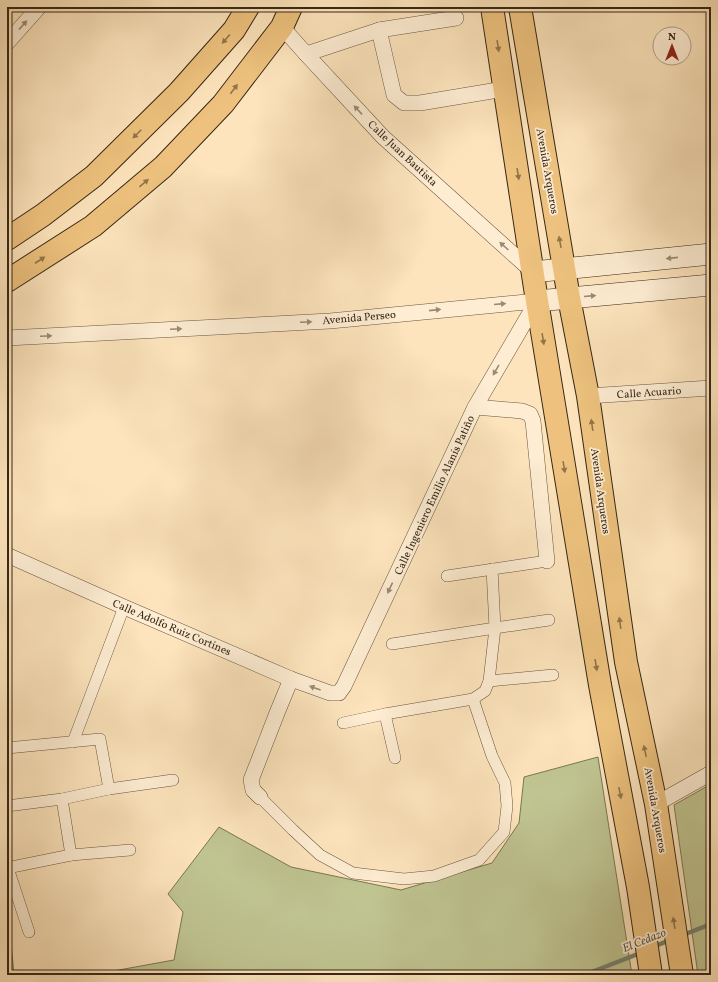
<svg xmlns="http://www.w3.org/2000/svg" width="718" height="982" font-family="Vollkorn,serif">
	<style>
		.green { fill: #bfc491; stroke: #7a7654 }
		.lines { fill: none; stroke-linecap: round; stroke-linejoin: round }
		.stream { stroke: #758271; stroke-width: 4.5 }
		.pedestrian-casing { stroke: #685640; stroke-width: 12 }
		.minor-casing { stroke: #685640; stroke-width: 16 }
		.secondary-casing { stroke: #362716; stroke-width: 22 }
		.primary-casing { stroke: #362716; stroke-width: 24 }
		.pedestrian { stroke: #feedd3; stroke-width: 11 }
		.minor { stroke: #feedd3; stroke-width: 15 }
		.secondary { stroke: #feedd3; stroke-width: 21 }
		.primary { stroke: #eec27e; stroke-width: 22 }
		.oneway { fill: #9a8a74 }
		.oneway2 { fill: #92744a }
		.labels { text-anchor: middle; stroke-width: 3.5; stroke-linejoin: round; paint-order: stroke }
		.street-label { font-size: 11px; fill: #362716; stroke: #feedd3 }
		.water-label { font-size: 12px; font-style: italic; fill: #565544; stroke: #feedd3 }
	</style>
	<rect width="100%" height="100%" fill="#fde4bc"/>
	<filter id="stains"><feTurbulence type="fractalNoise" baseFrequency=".005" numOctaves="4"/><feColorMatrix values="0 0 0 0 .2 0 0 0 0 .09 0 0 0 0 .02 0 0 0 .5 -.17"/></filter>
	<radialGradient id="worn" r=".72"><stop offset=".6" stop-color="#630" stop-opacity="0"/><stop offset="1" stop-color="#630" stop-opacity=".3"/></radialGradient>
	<g class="green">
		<path d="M 598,757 L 632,975 L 91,975 L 174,960 L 183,912 L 168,894 L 219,827 L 291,867 L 401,890 L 492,863 L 519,823 L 524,777 Z"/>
		<path d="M 711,784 L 711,975 L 698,975 L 674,805 Z"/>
		<path d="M 7,922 L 9,922 L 14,975 L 7,975 Z"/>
	</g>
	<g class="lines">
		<g class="stream">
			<path d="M 683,935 L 711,924"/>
			<path d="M 653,947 L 670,940"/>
			<path d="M 584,975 L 643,952"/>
		</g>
		<defs>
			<g id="pedestrian">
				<path d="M 447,576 L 547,561"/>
				<path d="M 392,644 L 495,628 L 549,620"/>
				<path d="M 489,681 L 553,675"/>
				<path d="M 385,714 L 395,758"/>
				<path d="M 343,723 L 385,714 L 473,699 L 485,691 L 489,681 L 495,628 L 492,569"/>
				<path d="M 73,742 L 124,607"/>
				<path d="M 7,748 L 100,739 L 109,789"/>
				<path d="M 260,797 L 293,830 L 320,855 L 353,873 L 404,879 L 434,876 L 479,860 L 504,832 L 507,806 L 505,783 L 492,756 L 473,699"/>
				<path d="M 62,799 L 71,855"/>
				<path d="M 7,806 L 62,799 L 109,789 L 173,780"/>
				<path d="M 7,868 L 71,855 L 130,850"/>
				<path d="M 8,868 L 29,932"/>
			</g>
			<g id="minor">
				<path d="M 282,27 L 306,54 L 383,137 L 533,272"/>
				<path d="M 379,30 L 394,95 L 404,103 L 420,103 L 504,89"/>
				<path d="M 7,43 L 39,7"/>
				<path d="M 306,54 L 379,30 L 456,18"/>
				<path d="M 7,338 L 330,321 L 537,301"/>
				<path d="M 588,396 L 711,388"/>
				<path d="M 475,407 L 522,411 L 530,414 L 533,421 L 547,561"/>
				<path d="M 7,555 L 124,607 L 291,679 L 330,693 L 339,693 L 344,686 L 475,407 L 537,301"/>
				<path d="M 260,797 L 253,790 L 251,780 L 277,713 L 291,679"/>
				<path d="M 656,804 L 711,773"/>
			</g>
			<g id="secondary">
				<path d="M 533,272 L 711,254"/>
				<path d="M 537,301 L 711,285"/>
			</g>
			<g id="primary">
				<path d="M 492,7 L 537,301 L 600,685 L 638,887 L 651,975"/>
				<path d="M 520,7 L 569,298 L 588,396 L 626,662 L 656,804 L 682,975"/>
				<path d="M 7,239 L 43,215 L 94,176 L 179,92 L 234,30 L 248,7"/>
				<path d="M 7,281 L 93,226 L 163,167 L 223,104 L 282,27 L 291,7"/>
			</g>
		</defs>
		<use href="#pedestrian" class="pedestrian-casing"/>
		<use href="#minor" class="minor-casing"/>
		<use href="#secondary" class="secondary-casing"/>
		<use href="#primary" class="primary-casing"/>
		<use href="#pedestrian" class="pedestrian"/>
		<use href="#minor" class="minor"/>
		<use href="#secondary" class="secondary"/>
		<use href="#primary" class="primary"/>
	</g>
	<defs><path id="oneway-solid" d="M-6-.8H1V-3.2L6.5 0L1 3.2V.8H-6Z"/></defs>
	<g class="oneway">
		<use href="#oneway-solid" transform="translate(23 25) rotate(-48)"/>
		<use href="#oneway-solid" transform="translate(358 110) rotate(-133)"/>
		<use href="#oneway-solid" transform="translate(504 246) rotate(-138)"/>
		<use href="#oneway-solid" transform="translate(672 258) rotate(174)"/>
		<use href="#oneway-solid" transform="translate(590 296) rotate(-5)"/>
		<use href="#oneway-solid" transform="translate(500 304) rotate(-5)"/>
		<use href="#oneway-solid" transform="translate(435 310) rotate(-6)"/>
		<use href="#oneway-solid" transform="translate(306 322) rotate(-3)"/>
		<use href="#oneway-solid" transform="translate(176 329) rotate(-3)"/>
		<use href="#oneway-solid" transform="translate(46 336) rotate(-3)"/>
		<use href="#oneway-solid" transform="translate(496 370) rotate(120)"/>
		<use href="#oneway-solid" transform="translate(390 588) rotate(115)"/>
		<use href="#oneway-solid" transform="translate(315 688) rotate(-160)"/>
	</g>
	<g class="oneway2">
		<use href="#oneway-solid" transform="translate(226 39) rotate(131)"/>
		<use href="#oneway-solid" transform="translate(498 46) rotate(81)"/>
		<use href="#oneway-solid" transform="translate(234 89) rotate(-53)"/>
		<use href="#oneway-solid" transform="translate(137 134) rotate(135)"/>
		<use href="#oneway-solid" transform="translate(518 174) rotate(81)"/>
		<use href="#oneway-solid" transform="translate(144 183) rotate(-40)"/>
		<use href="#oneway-solid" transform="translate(560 242) rotate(-100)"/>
		<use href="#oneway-solid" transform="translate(40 260) rotate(-33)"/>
		<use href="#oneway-solid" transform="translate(543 339) rotate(81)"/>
		<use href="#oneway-solid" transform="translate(592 425) rotate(-98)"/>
		<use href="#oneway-solid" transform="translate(564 467) rotate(81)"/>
		<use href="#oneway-solid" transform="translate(620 623) rotate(-98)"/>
		<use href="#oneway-solid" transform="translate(596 665) rotate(81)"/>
		<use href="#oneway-solid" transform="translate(645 751) rotate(-102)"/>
		<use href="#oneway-solid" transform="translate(620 793) rotate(79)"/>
		<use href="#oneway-solid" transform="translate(674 923) rotate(-99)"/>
	</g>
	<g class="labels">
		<g class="street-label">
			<text transform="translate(403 153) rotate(43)" y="4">Calle Juan Bautista</text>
			<text transform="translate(548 171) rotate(80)" y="4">Avenida Arqueros</text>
			<text transform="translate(359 317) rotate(-5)" y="4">Avenida Perseo</text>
			<text transform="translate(649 392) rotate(-4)" y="4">Calle Acuario</text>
			<text transform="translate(601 491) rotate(82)" y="4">Avenida Arqueros</text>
			<text transform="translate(434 495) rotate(-65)" y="4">Calle Ingeniero Emilio Alanís Patiño</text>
			<text transform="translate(172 627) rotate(23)" y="4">Calle Adolfo Ruiz Cortines</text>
			<text transform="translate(656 810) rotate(80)" y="4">Avenida Arqueros</text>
		</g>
		<g class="water-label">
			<text transform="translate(644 940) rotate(-22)" y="4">El Cedazo</text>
		</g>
	</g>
	<rect width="718" height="982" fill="none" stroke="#fde4bc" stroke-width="24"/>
	<rect x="8" y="8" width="702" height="966" fill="none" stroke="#362716" stroke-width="2"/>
	<rect x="12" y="12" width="694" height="958" fill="none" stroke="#362716"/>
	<g transform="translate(672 46)"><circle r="19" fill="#feedd3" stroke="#ae9e87"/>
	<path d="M0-3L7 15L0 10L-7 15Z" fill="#8f2418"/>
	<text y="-6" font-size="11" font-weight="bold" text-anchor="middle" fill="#362716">N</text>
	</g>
	<rect width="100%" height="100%" filter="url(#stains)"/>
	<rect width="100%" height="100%" fill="url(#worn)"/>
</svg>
